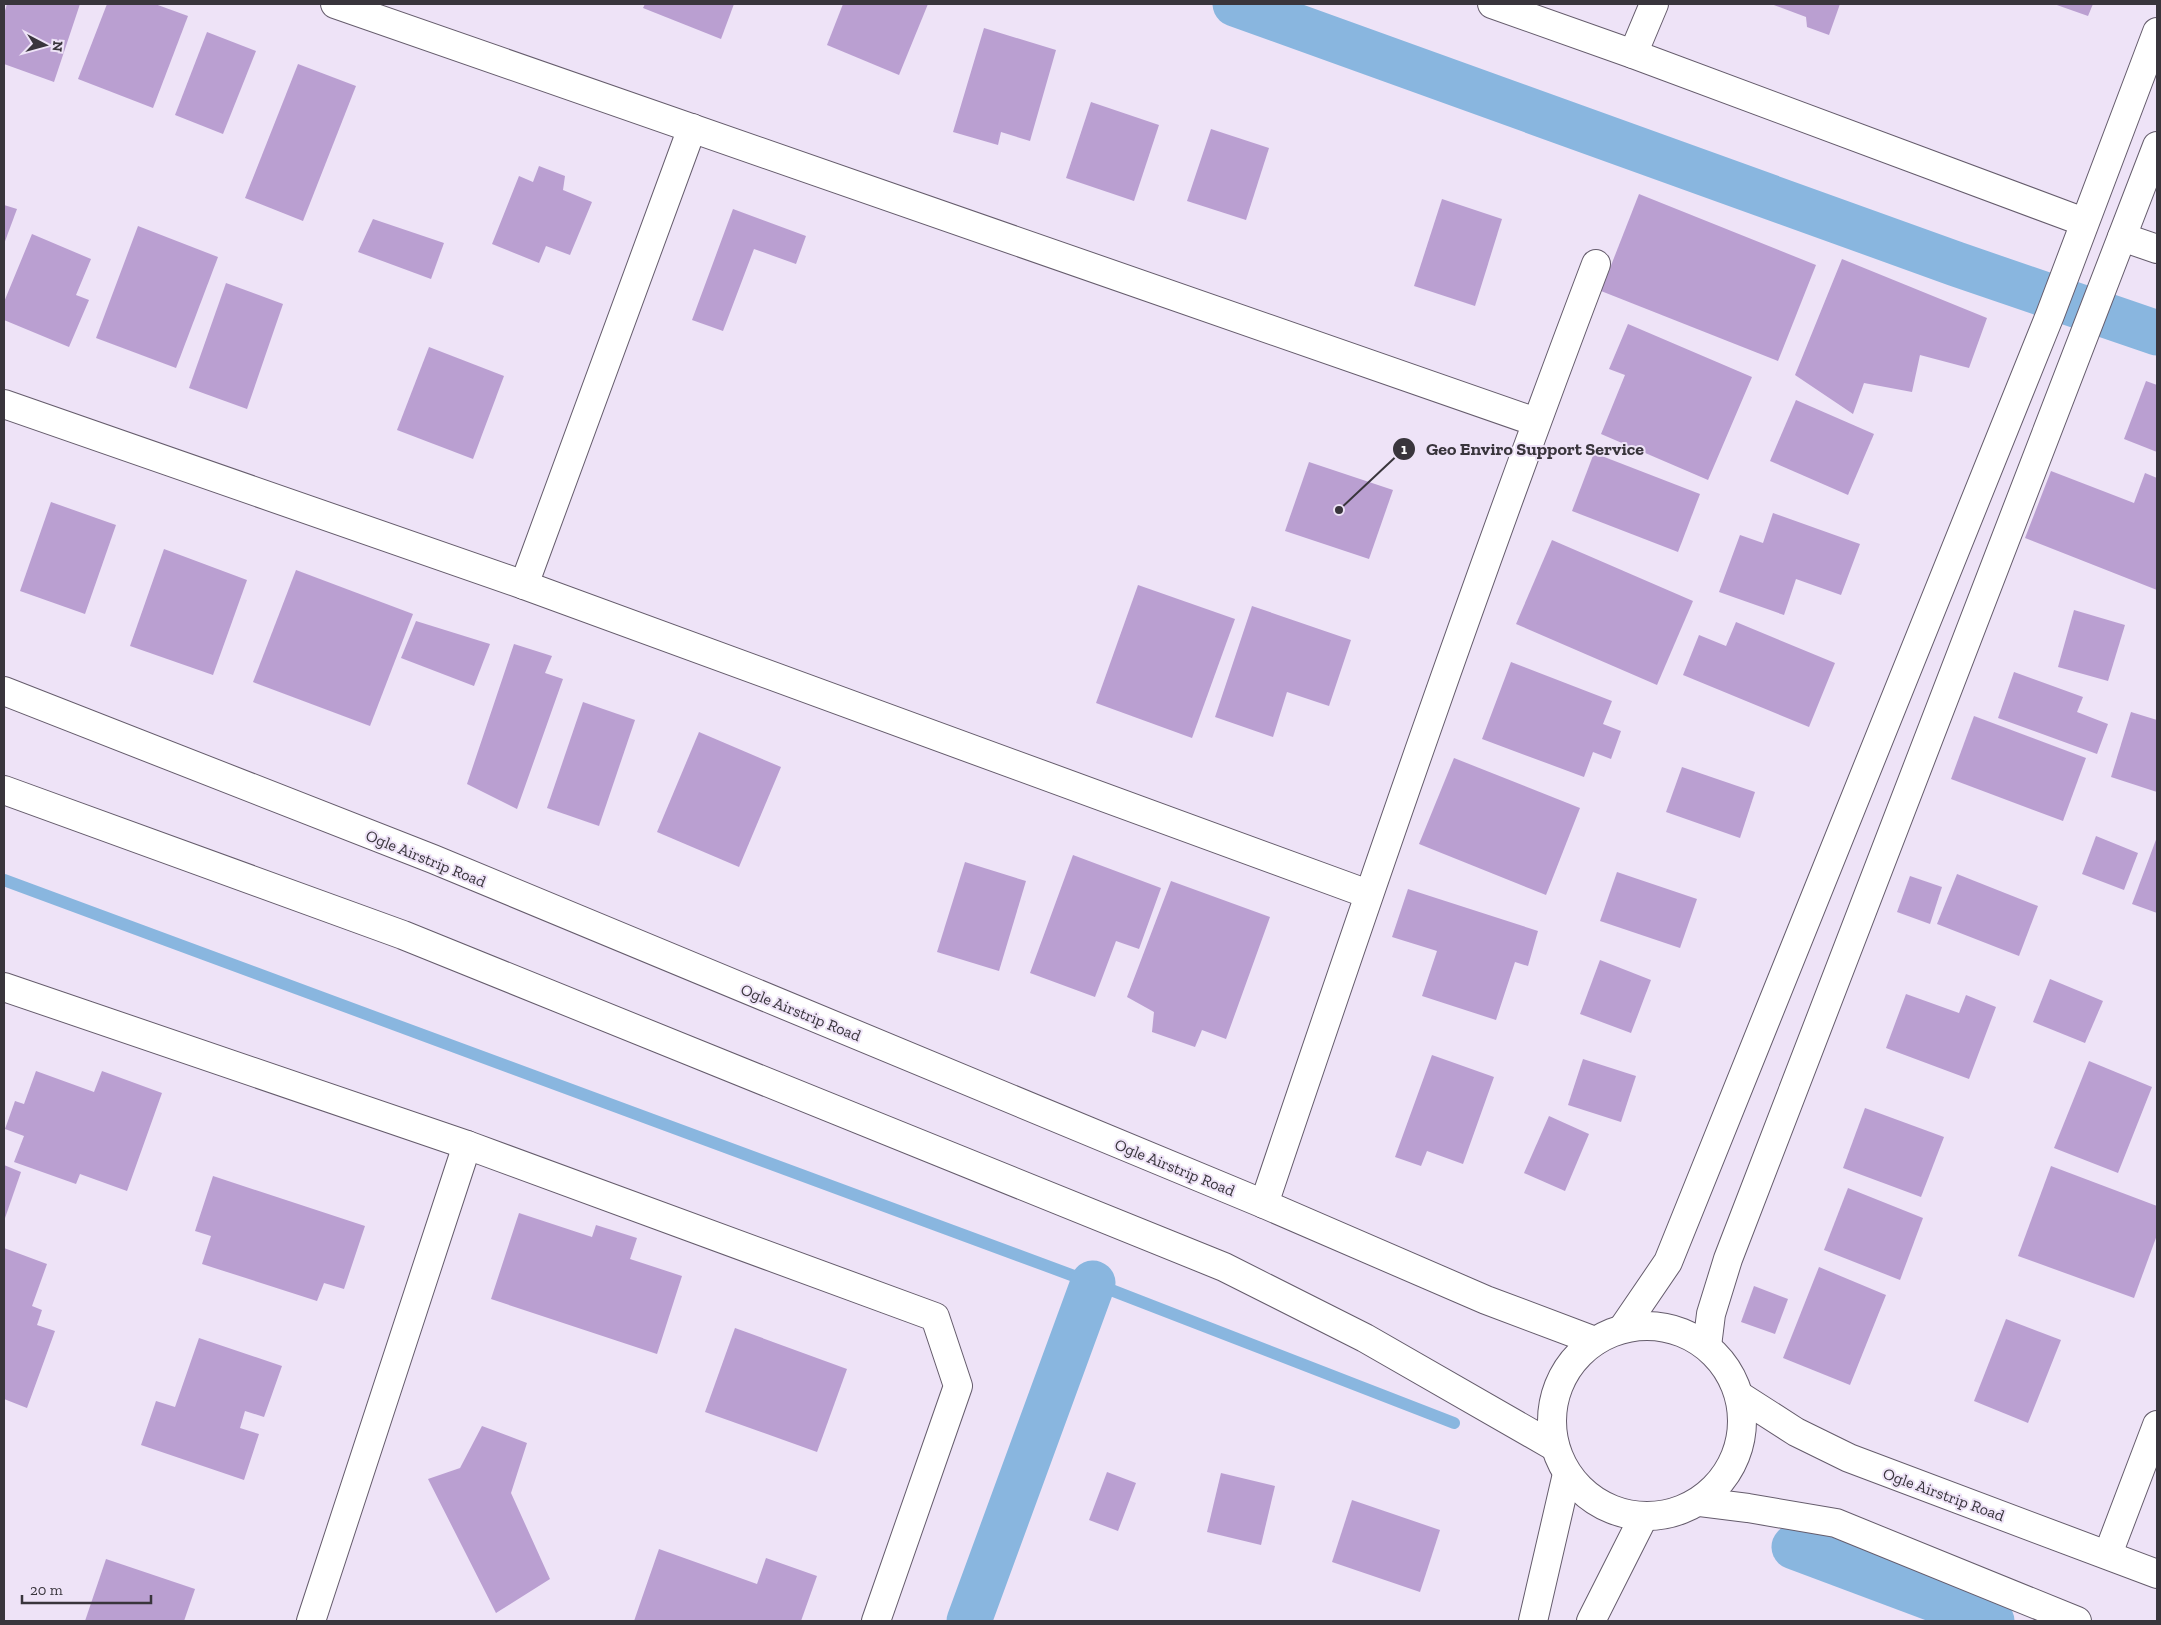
<svg xmlns="http://www.w3.org/2000/svg" width="2161" height="1625" font-family="'Zilla Slab',serif">
	<style>
		.lines { fill: none; stroke-linecap: round; stroke-linejoin: round }
		.stream { stroke: #89b6df; stroke-width: 12 }
		.canal { stroke: #89b6df; stroke-width: 45 }
		.building { fill: #ba9fd1 }
		.minor-casing { stroke: #655c6c; stroke-width: 30 }
		.tertiary-casing { stroke: #655c6c; stroke-width: 30 }
		.secondary-casing { stroke: #655c6c; stroke-width: 30 }
		.minor { stroke: #fff; stroke-width: 28 }
		.tertiary { stroke: #fff; stroke-width: 28 }
		.secondary { stroke: #fff; stroke-width: 28 }
		.labels { text-anchor: middle; stroke-width: 4; stroke-linejoin: round; paint-order: stroke }
		.street-label { font-size: 16px; fill: #39353c; stroke: #eee3f7 }
		.leader { fill: none; stroke: #39353c; stroke-width: 2 }
		.callout-dot { fill: #39353c; stroke: #eee3f7; stroke-width: 2 }
		.mark-label { font-size: 15px; text-anchor: middle; font-weight: bold; fill: #fff }
		.callout-label { font-size: 18px; text-anchor: middle; font-weight: bold; fill: #39353c; stroke: #eee3f7; stroke-width: 4; stroke-linejoin: round; paint-order: stroke }
	</style>
	<rect width="100%" height="100%" fill="#eee3f7"/>
	<g class="lines">
		<path class="stream" d="M 4,880 L 1093,1283 L 1454,1423"/>
		<g class="canal">
			<path d="M 1235,4 L 1956,264 L 2157,333"/>
			<path d="M 1794,1547 L 1992,1621"/>
			<path d="M 969,1621 L 1093,1283"/>
		</g>
	</g>
	<g class="building">
		<path d="M 7,4 L 80,4 L 54,82 L 4,64 L 4,14 Z"/>
		<path d="M 107,4 L 155,4 L 188,16 L 153,108 L 78,79 Z"/>
		<path d="M 645,4 L 734,4 L 721,39 L 643,8 Z"/>
		<path d="M 843,4 L 928,4 L 899,75 L 827,45 Z"/>
		<path d="M 1771,4 L 1840,4 L 1829,35 L 1807,27 L 1806,17 Z"/>
		<path d="M 2054,4 L 2093,4 L 2088,16 Z"/>
		<path d="M 984,28 L 1056,50 L 1030,141 L 1001,132 L 998,145 L 953,132 Z"/>
		<path d="M 207,32 L 256,51 L 223,134 L 175,115 Z"/>
		<path d="M 298,64 L 356,86 L 303,221 L 245,198 Z"/>
		<path d="M 1091,102 L 1159,125 L 1134,201 L 1066,178 Z"/>
		<path d="M 1211,129 L 1269,148 L 1246,220 L 1187,201 Z"/>
		<path d="M 539,166 L 565,176 L 563,190 L 592,202 L 570,255 L 546,246 L 539,263 L 492,244 L 519,176 L 533,182 Z"/>
		<path d="M 1639,194 L 1816,265 L 1778,361 L 1601,291 Z"/>
		<path d="M 1442,199 L 1502,219 L 1475,306 L 1414,286 Z"/>
		<path d="M 4,205 L 17,209 L 4,244 Z"/>
		<path d="M 733,209 L 806,236 L 796,264 L 754,249 L 723,331 L 692,320 Z"/>
		<path d="M 373,219 L 444,243 L 431,279 L 358,252 Z"/>
		<path d="M 138,226 L 218,257 L 176,368 L 96,338 Z"/>
		<path d="M 32,234 L 91,259 L 76,295 L 89,300 L 69,347 L 4,320 L 4,302 Z"/>
		<path d="M 1842,259 L 1987,318 L 1969,368 L 1920,355 L 1912,392 L 1864,383 L 1853,414 L 1795,375 Z"/>
		<path d="M 226,283 L 283,304 L 247,409 L 189,388 Z"/>
		<path d="M 1628,324 L 1752,377 L 1708,480 L 1601,434 L 1625,375 L 1609,369 Z"/>
		<path d="M 429,347 L 504,376 L 473,459 L 397,430 Z"/>
		<path d="M 2146,381 L 2157,385 L 2157,452 L 2124,439 Z"/>
		<path d="M 1796,400 L 1874,434 L 1848,495 L 1770,461 Z"/>
		<path d="M 1594,453 L 1700,494 L 1678,552 L 1572,511 Z"/>
		<path d="M 1309,462 L 1393,490 L 1369,559 L 1285,531 Z"/>
		<path d="M 2051,471 L 2134,503 L 2145,473 L 2157,478 L 2157,590 L 2025,538 Z"/>
		<path d="M 51,502 L 116,525 L 85,614 L 20,591 Z"/>
		<path d="M 1773,513 L 1860,544 L 1841,595 L 1796,579 L 1784,615 L 1719,592 L 1740,535 L 1763,543 Z"/>
		<path d="M 1552,540 L 1693,601 L 1657,685 L 1516,624 Z"/>
		<path d="M 164,549 L 247,580 L 213,675 L 130,646 Z"/>
		<path d="M 296,570 L 413,614 L 370,726 L 253,682 Z"/>
		<path d="M 1138,585 L 1235,619 L 1192,738 L 1096,703 Z"/>
		<path d="M 1252,606 L 1351,640 L 1329,706 L 1287,692 L 1273,737 L 1215,717 Z"/>
		<path d="M 2074,610 L 2125,625 L 2108,681 L 2058,667 Z"/>
		<path d="M 416,621 L 490,644 L 474,686 L 401,658 Z"/>
		<path d="M 1736,622 L 1835,663 L 1809,727 L 1683,675 L 1699,635 L 1726,646 Z"/>
		<path d="M 514,644 L 552,656 L 545,673 L 563,679 L 517,809 L 467,784 Z"/>
		<path d="M 1511,662 L 1612,701 L 1603,724 L 1621,731 L 1611,759 L 1593,752 L 1584,777 L 1482,739 Z"/>
		<path d="M 2014,672 L 2083,697 L 2077,712 L 2108,724 L 2097,754 L 1998,718 Z"/>
		<path d="M 583,702 L 635,720 L 599,826 L 547,808 Z"/>
		<path d="M 2131,712 L 2157,720 L 2157,792 L 2111,777 Z"/>
		<path d="M 1974,716 L 2086,758 L 2063,821 L 1951,779 Z"/>
		<path d="M 699,732 L 781,767 L 739,867 L 657,832 Z"/>
		<path d="M 1454,758 L 1580,808 L 1546,895 L 1419,844 Z"/>
		<path d="M 1682,767 L 1755,792 L 1740,838 L 1666,812 Z"/>
		<path d="M 2096,836 L 2138,853 L 2124,890 L 2082,874 Z"/>
		<path d="M 2157,837 L 2157,913 L 2132,904 Z"/>
		<path d="M 1073,855 L 1161,888 L 1139,949 L 1116,941 L 1095,997 L 1030,973 Z"/>
		<path d="M 965,862 L 1026,881 L 999,971 L 937,952 Z"/>
		<path d="M 1617,872 L 1697,899 L 1680,948 L 1600,921 Z"/>
		<path d="M 1957,874 L 2038,906 L 2019,956 L 1937,924 Z"/>
		<path d="M 1910,876 L 1942,887 L 1930,924 L 1897,912 Z"/>
		<path d="M 1171,881 L 1270,917 L 1226,1039 L 1202,1030 L 1195,1047 L 1152,1032 L 1154,1012 L 1127,997 Z"/>
		<path d="M 1408,889 L 1538,931 L 1528,966 L 1515,962 L 1496,1020 L 1422,996 L 1437,951 L 1392,937 Z"/>
		<path d="M 1600,960 L 1651,980 L 1631,1033 L 1580,1014 Z"/>
		<path d="M 2050,979 L 2103,1001 L 2085,1043 L 2033,1022 Z"/>
		<path d="M 1906,994 L 1959,1013 L 1966,995 L 1996,1007 L 1969,1079 L 1886,1048 Z"/>
		<path d="M 1432,1055 L 1494,1077 L 1463,1164 L 1427,1151 L 1421,1166 L 1395,1157 Z"/>
		<path d="M 1583,1059 L 1636,1076 L 1621,1122 L 1568,1105 Z"/>
		<path d="M 2089,1061 L 2152,1087 L 2118,1173 L 2054,1148 Z"/>
		<path d="M 36,1071 L 94,1092 L 102,1071 L 162,1093 L 127,1191 L 80,1174 L 76,1184 L 14,1162 L 24,1136 L 5,1129 L 15,1101 L 24,1104 Z"/>
		<path d="M 1865,1108 L 1944,1137 L 1921,1197 L 1843,1168 Z"/>
		<path d="M 1549,1116 L 1589,1134 L 1565,1191 L 1524,1173 Z"/>
		<path d="M 4,1165 L 21,1172 L 4,1221 Z"/>
		<path d="M 2051,1166 L 2157,1206 L 2157,1235 L 2134,1298 L 2018,1256 Z"/>
		<path d="M 213,1176 L 365,1226 L 344,1289 L 324,1283 L 317,1301 L 202,1264 L 211,1236 L 195,1231 Z"/>
		<path d="M 1848,1188 L 1923,1218 L 1900,1280 L 1824,1250 Z"/>
		<path d="M 519,1213 L 592,1237 L 596,1225 L 637,1238 L 630,1259 L 682,1276 L 657,1354 L 491,1299 Z"/>
		<path d="M 4,1248 L 47,1264 L 32,1306 L 42,1310 L 37,1325 L 55,1331 L 27,1408 L 4,1399 Z"/>
		<path d="M 1819,1267 L 1886,1295 L 1850,1385 L 1783,1358 Z"/>
		<path d="M 1754,1286 L 1788,1299 L 1775,1334 L 1741,1322 Z"/>
		<path d="M 2006,1319 L 2061,1340 L 2028,1423 L 1974,1401 Z"/>
		<path d="M 735,1328 L 847,1369 L 817,1452 L 705,1412 Z"/>
		<path d="M 199,1338 L 282,1366 L 264,1417 L 245,1411 L 240,1428 L 259,1434 L 244,1480 L 141,1445 L 156,1401 L 175,1407 Z"/>
		<path d="M 482,1426 L 527,1443 L 511,1493 L 550,1579 L 496,1613 L 428,1479 L 460,1468 Z"/>
		<path d="M 1107,1472 L 1136,1483 L 1118,1531 L 1089,1520 Z"/>
		<path d="M 1221,1473 L 1275,1486 L 1261,1545 L 1207,1532 Z"/>
		<path d="M 1352,1500 L 1440,1530 L 1420,1592 L 1332,1562 Z"/>
		<path d="M 659,1549 L 757,1584 L 766,1558 L 817,1576 L 801,1621 L 634,1621 Z"/>
		<path d="M 106,1559 L 195,1589 L 184,1621 L 85,1621 Z"/>
	</g>
	<g class="lines">
		<defs>
			<g id="minor">
				<path d="M 335,4 L 1536,422"/>
				<path d="M 1492,4 L 1633,54 L 2084,222"/>
				<path d="M 1633,54 L 1654,4"/>
				<path d="M 2122,237 L 2157,249"/>
				<path d="M 4,404 L 524,585 L 1368,894"/>
				<path d="M 524,585 L 692,128"/>
				<path d="M 4,987 L 467,1145 L 935,1317 L 958,1386 L 876,1621"/>
				<path d="M 1264,1204 C 1370,889 1478,575 1596,264"/>
				<path d="M 2108,1554 L 2157,1425"/>
				<path d="M 311,1621 L 467,1145"/>
			</g>
			<g id="tertiary">
				<path d="M 4,691 L 433,859 L 1264,1204 L 1486,1300 L 1595,1341"/>
				<path d="M 4,790 L 403,935 L 1224,1267 L 1365,1338 L 1555,1447"/>
				<path d="M 1740,1396 L 1796,1432 L 1849,1458 L 2157,1574"/>
				<path d="M 1700,1502 L 1748,1508 L 1836,1523 L 2077,1621"/>
			</g>
			<g id="secondary">
				<circle cx="1647" cy="1421" r="95"/>
				<path d="M 1623,1328 L 1668,1262 L 2050,315 L 2157,32"/>
				<path d="M 1707,1346 L 1711,1314 L 1728,1259 L 2157,146"/>
				<path d="M 1533,1621 L 1567,1474"/>
				<path d="M 1591,1621 L 1643,1518"/>
			</g>
		</defs>
		<use href="#minor" class="minor-casing"/>
		<use href="#tertiary" class="tertiary-casing"/>
		<use href="#secondary" class="secondary-casing"/>
		<use href="#minor" class="minor"/>
		<use href="#tertiary" class="tertiary"/>
		<use href="#secondary" class="secondary"/>
	</g>
	<g class="labels">
		<g class="street-label">
			<text transform="translate(426 858) rotate(22)" y="6">Ogle Airstrip Road</text>
			<text transform="translate(801 1012) rotate(22)" y="6">Ogle Airstrip Road</text>
			<text transform="translate(1175 1167) rotate(22)" y="6">Ogle Airstrip Road</text>
			<text transform="translate(1944 1494) rotate(20)" y="6">Ogle Airstrip Road</text>
		</g>
	</g>
	<path class="leader" d="M1339 510L1404 449"/>
	<g class="callout-dot">
		<circle cx="1339" cy="510" r="5"/>
		<circle cx="1404" cy="449" r="12"/>
	</g>
	<g class="mark-label">
		<text x="1404" y="454">1</text>
	</g>
	<g class="callout-label">
		<text x="1535" y="455">Geo Enviro Support Service</text>
	</g>
	<rect width="2161" height="1625" fill="none" stroke="#39353c" stroke-width="10"/>
	<g transform="translate(45 45) rotate(96)" stroke="#eee3f7" stroke-width="4" paint-order="stroke">
	<path d="M0-4L9 19L0 12L-9 19Z" fill="#39353c"/>
	<text y="-8" font-size="14" font-weight="bold" text-anchor="middle" fill="#39353c">N</text>
	</g>
	<path d="M22 1595v8h129v-8" fill="none" stroke="#39353c" stroke-width="2.5"/>
	<text x="30" y="1595" font-size="15" fill="#39353c" stroke="#eee3f7" stroke-width="4" paint-order="stroke">20 m</text>
</svg>
